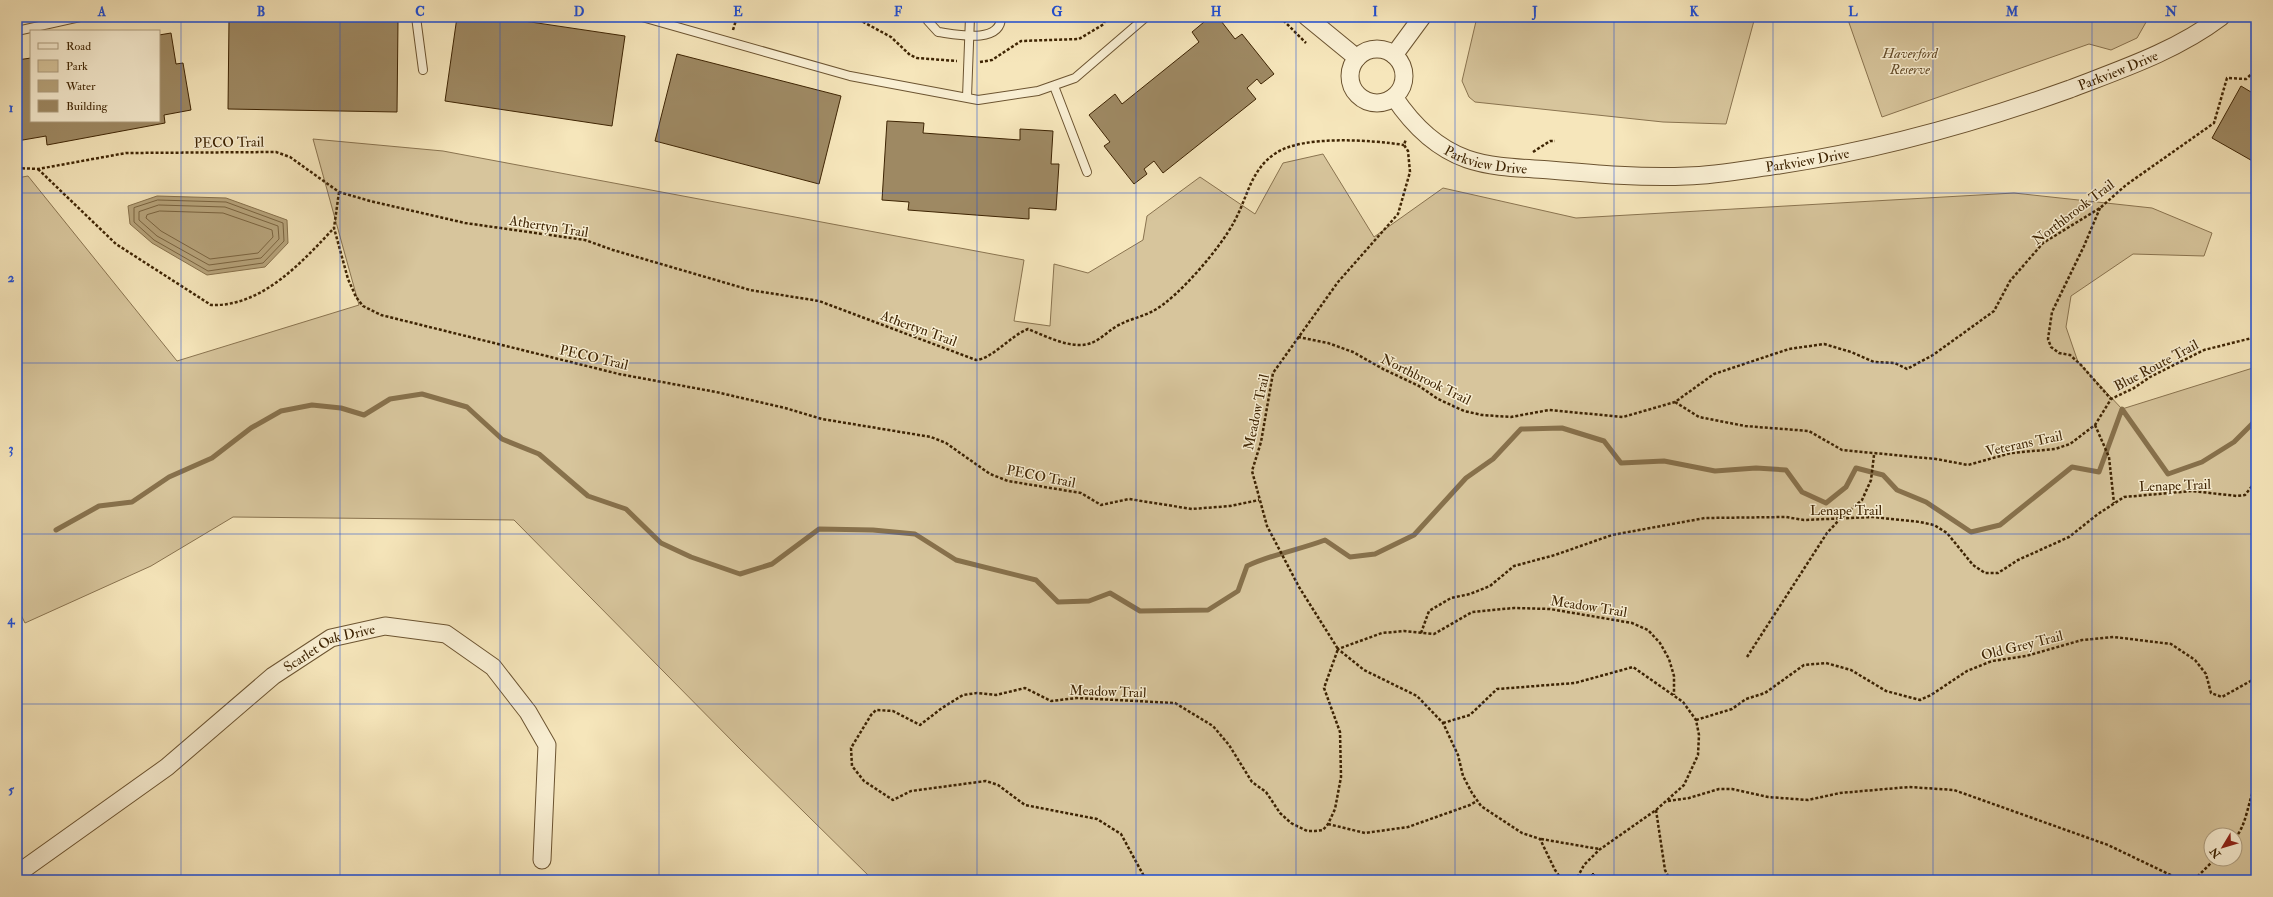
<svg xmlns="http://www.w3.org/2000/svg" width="2273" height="897" font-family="'IM FELL Double Pica',serif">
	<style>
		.green { fill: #d7c59c; stroke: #8a7450; fill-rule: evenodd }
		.water { fill: #b7a47c; stroke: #87714c }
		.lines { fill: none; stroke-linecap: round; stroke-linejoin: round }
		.shore { stroke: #7a6440; stroke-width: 1 }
		.stream { stroke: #87714c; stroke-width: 5 }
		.building { fill: #9e8963; stroke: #3e2403 }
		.service-casing { stroke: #6c5431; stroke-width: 10 }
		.minor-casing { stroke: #6c5431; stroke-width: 19 }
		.path { stroke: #3e2403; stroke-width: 2.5; stroke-dasharray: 3 2; stroke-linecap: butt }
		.service { stroke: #f9efd3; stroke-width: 8 }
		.minor { stroke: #f9efd3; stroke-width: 17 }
		.grid { fill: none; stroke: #1d4ed8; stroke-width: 1; stroke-opacity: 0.55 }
		.labels { text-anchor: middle; stroke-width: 3; stroke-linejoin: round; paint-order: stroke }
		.park-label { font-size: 14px; font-style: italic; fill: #644c29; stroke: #f9efd3 }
		.street-label { font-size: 14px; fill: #3e2403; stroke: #f9efd3 }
		.neatline { fill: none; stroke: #1d4ed8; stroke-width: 1.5 }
		.grid-label { font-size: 13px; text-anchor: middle; font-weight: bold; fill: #1d4ed8 }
	</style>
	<rect width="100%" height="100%" fill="#f6e6bb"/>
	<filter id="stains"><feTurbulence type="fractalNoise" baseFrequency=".005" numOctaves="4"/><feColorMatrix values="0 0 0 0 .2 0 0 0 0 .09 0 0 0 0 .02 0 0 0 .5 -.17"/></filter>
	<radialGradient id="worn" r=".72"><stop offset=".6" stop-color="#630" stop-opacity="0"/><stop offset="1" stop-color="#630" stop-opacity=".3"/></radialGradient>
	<g class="green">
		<path d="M 1477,17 L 1755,17 L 1726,124 L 1663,122 L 1475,102 L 1469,97 L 1462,81 Z"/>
		<path d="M 1847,17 L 2149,17 L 2137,38 L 2111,50 L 2089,44 L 1882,117 Z"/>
		<path d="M 313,139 L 443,151 L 1024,260 L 1014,321 L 1050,326 L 1054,264 L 1088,273 L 1143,240 L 1147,216 L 1200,177 L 1255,214 L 1283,163 L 1323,154 L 1374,237 L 1443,188 L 1576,218 L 2014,193 L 2152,208 L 2212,233 L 2204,256 L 2133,254 L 2071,296 L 2066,327 L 2078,362 L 2122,409 L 2256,367 L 2256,880 L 873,880 L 741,750 L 514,520 L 233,517 L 151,566 L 25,623 L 17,607 L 17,178 L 28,176 L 177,361 L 359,305 ZM 2211,835 L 2235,835 L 2235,859 L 2211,859 Z"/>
	</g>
	<path class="water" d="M 157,196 L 226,198 L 287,220 L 288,243 L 265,267 L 207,275 L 152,243 L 130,224 L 128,206 Z"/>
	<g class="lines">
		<g class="shore">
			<path d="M 158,200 L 226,202 L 283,223 L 284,241 L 263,263 L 208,271 L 154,240 L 134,222 L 134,208 Z"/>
			<path d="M 159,205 L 225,207 L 278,226 L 279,239 L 261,258 L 209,265 L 157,236 L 139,220 L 139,212 Z"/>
			<path d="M 160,211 L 223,213 L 272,230 L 273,237 L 258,253 L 210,259 L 161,231 L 146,218 L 147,215 Z"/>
		</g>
		<path class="stream" d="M 56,530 L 99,506 L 132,502 L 169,477 L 212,458 L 251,428 L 281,411 L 312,405 L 341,408 L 364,415 L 390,399 L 422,394 L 467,407 L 502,439 L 539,454 L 588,496 L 626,509 L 661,543 L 691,557 L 740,574 L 772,564 L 819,529 L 873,530 L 915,534 L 956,560 L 1036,580 L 1058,602 L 1089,601 L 1110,593 L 1140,611 L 1208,610 L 1238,591 L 1247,566 C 1272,554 1299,550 1325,540 L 1350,557 L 1375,554 L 1414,535 L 1466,478 L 1493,459 L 1521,429 L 1562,428 L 1604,441 L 1621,463 L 1664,461 L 1715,471 L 1756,468 L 1786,470 L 1802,492 L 1826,503 L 1846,487 L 1856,468 L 1883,475 L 1897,490 L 1926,502 L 1971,532 L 2000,525 L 2072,467 L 2099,472 L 2122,409 L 2168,474 L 2202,462 L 2234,442 L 2256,420"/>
	</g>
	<g class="building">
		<path d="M 457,17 L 497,17 L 625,36 L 612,126 L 445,101 Z"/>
		<path d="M 1210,17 L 1218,17 L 1235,39 L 1242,34 L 1274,74 L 1261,84 L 1257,79 L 1247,88 L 1256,99 L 1163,173 L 1154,161 L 1144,169 L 1147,174 L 1134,184 L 1104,146 L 1110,142 L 1089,115 L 1115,94 L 1122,104 L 1199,42 L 1192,32 Z"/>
		<path d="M 229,19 L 398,21 L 397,112 L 228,109 Z"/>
		<path d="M 171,33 L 176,64 L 183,63 L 191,110 L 164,115 L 165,123 L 47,145 L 46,136 L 17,141 L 17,60 L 31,58 L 31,121 L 159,121 L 159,35 Z"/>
		<path d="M 677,54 L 841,96 L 819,184 L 655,141 Z"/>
		<path d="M 2241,86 L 2256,95 L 2256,163 L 2212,138 Z"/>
		<path d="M 887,121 L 924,123 L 923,133 L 1020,140 L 1020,129 L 1053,131 L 1051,164 L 1059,164 L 1056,210 L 1029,208 L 1029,219 L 908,210 L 909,202 L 882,200 Z"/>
		<path d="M 1593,873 L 1596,876 L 1589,880 L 1588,878 Z"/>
	</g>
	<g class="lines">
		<defs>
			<g id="service">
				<path d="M 416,17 L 423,70"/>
				<path d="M 642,17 L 850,76 L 978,100 L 1038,91 L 1075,78 L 1146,17"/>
				<path d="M 927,17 L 928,21 L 938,32 C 954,34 1001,45 1001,17"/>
				<path d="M 17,31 L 80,17"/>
				<path d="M 1054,86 L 1087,172"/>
				<path d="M 967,97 L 970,17"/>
			</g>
			<g id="minor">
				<path d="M 1307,17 L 1357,58"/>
				<circle cx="1377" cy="76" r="27"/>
				<path d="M 1394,55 L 1422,17"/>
				<path id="s1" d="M 1394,97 C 1412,124 1436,148 1467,159 C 1493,168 1523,168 1550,170 C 1596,174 1642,178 1687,176 C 1718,175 1749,169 1779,165 C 1879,150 1975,123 2070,89 C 2122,69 2176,51 2221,17"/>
				<path id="s2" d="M 17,874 L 167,767 L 273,676 L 331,638 L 385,626 L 446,634 L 493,667 L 528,712 L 547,745 L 542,860"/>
			</g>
		</defs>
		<use href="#service" class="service-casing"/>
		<use href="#minor" class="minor-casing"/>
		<g class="path">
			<path d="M 745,17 L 752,17"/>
			<path d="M 854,17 L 891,37 L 910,55 L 917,58 L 957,61"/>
			<path d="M 1280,17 L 1306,43"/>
			<path d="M 733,30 L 737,17"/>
			<path d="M 980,62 L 992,60 L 1021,41 L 1079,39 L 1104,24 L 1105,17"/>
			<path d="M 1533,152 L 1550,141 L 1555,141"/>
			<path d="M 17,168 L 38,169 L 126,153 L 276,152 L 290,157 L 339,192 L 370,201 L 465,223 L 585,240 L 613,250 L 750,290 L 819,301 L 976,360 C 992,359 1010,336 1028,329 C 1045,336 1063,345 1080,345 C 1096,345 1104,334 1117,326 C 1129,319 1142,317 1153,311 C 1178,298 1221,247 1234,222 C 1248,197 1250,170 1276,153 C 1303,135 1372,140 1404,145"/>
			<path d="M 38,169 L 116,244 L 211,305 C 262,307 302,262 334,228"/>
			<path d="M 339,192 L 334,228 L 348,279 L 356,297 L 363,306 L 381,315 L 619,374 L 716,392 L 785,408 L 822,419 L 931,437 L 946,443 L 990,474 L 1008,481 L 1081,493 L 1101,505 L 1129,499 L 1192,509 L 1230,506 L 1259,500"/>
			<path d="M 2100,208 L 2084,246 L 2052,312 L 2048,339 L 2051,347 L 2059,353 L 2070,355 L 2081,365 L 2111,399"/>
			<path d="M 1298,337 L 1328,343 L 1353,352 L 1383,369 L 1419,386 L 1438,399 L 1464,411 L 1482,415 L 1511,417 L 1549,410 L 1623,417 L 1675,402 L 1714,374 L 1789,349 L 1824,344 L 1851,352 L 1874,362 L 1895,363 L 1907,369 L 1933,355 L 1994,311 L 2010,281 L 2043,243 L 2100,208 L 2126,185 L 2214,123 L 2227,78 L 2246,79 L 2256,70"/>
			<path d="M 1675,402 L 1699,417 L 1745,426 L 1809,431 L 1842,450 L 1936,459 L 1968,465 L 2011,453 L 2055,449 L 2070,444 L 2095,425 L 2111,399 L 2134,388 L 2150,377 L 2204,350 L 2256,337"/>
			<path d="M 2095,425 L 2109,457 L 2114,503"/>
			<path d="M 1421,633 L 1429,611 L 1451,598 L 1470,594 L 1490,586 L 1514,566 L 1555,555 L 1612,535 L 1705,518 L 1786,517 L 1804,520 L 1873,517 L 1920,522 L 1934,525 L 1947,533 L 1973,565 L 1985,573 L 1998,573 L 2018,560 L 2069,537 L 2098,514 L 2124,497 L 2192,491 L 2237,496 L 2245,495 L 2256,481"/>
			<path d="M 1747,657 L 1827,533 L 1840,519 L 1862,500 L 1871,480 L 1874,455"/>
			<path d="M 1696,720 L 1732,709 L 1746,699 L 1765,693 L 1804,665 L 1826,663 L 1851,670 L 1886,691 L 1920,700 L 1931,695 L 1967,671 L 1992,661 L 2026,656 L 2082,640 L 2114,637 L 2171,644 L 2195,660 L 2206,674 L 2211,693 L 2222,697 L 2256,678"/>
			<path d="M 1443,723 L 1470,715 L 1497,689 L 1575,683 L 1633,667 L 1683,702 L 1696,720 L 1699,735 L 1698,755 L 1684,785 L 1656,810 L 1599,850 L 1584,865 L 1576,880"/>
			<path d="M 1668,801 L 1689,798 L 1719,789 L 1732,789 L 1768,797 L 1808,800 L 1840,793 L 1909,787 L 1954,790 L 2108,845 L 2181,880"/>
			<path d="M 1656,810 L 1665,870 L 1670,880"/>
			<path d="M 1328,824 L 1365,833 L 1408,827 L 1470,805 L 1477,801"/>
			<path d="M 2235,838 C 2247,825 2248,800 2256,784"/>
			<path d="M 1541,839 L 1599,849"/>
			<path d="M 1146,880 L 1121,834 L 1097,819 L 1025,805 L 998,785 L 986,781 L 911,791 L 893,800 L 864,781 L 852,766 L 851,748 L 871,715 L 876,710 L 893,711 L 920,725 L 942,708 L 963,695 L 977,693 L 996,695 L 1025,688 L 1051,701 L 1077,698 L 1175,703 L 1213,726 L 1229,745 L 1252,782 L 1266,792 L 1280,813 L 1291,823 L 1307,831 L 1315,831 L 1323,830 L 1328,824 L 1335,809 L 1341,777 L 1340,732 L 1324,688 L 1338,649 L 1299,587 L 1267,526 L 1252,471 L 1261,442 L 1273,373 L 1338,282 L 1398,214 L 1410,172 L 1408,151 L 1404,145 L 1406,139"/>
			<path d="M 1562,880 L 1555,870 L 1540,839 L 1522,833 L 1481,806 L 1472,793 L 1463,776 L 1458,755 L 1443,723 L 1417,696 L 1364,670 L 1338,649 L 1382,633 L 1404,631 L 1434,634 L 1472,612 L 1514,608 L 1550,609 L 1632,623 L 1648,630 L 1660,643 L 1669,659 L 1674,676 L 1674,695"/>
			<path d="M 2194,880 L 2215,859"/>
		</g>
		<use href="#service" class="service"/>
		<use href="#minor" class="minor"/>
	</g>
	<path class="grid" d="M 181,17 L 181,880M 340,17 L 340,880M 500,17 L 500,880M 659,17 L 659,880M 818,17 L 818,880M 977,17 L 977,880M 1136,17 L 1136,880M 1296,17 L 1296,880M 1455,17 L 1455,880M 1614,17 L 1614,880M 1773,17 L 1773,880M 1933,17 L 1933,880M 2092,17 L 2092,880M 17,193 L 2256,193M 17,363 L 2256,363M 17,534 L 2256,534M 17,704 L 2256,704"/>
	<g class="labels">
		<g class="park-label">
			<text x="1910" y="58">Haverford<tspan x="1910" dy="16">Reserve</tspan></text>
		</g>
		<g class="street-label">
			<text dy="5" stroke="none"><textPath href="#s1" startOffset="764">Parkview Drive</textPath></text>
			<text transform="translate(229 142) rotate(-1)" y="5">PECO Trail</text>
			<text dy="5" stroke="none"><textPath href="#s1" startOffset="116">Parkview Drive</textPath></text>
			<text dy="5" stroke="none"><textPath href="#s1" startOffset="440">Parkview Drive</textPath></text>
			<text transform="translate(2073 212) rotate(-37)" y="5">Northbrook Trail</text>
			<text transform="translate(549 226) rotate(9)" y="5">Athertyn Trail</text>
			<text transform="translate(919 328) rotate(20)" y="5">Athertyn Trail</text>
			<text transform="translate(594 357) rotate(13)" y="5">PECO Trail</text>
			<text transform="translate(2156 365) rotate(-28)" y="5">Blue Route Trail</text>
			<text transform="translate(1426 379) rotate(26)" y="5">Northbrook Trail</text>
			<text transform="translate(1256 412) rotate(-78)" y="5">Meadow Trail</text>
			<text transform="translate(2024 443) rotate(-12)" y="5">Veterans Trail</text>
			<text transform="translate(1041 476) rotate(11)" y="5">PECO Trail</text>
			<text transform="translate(2175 485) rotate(-2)" y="5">Lenape Trail</text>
			<text x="1846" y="515">Lenape Trail</text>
			<text transform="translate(1589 606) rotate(9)" y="5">Meadow Trail</text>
			<text transform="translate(2022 645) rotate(-14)" y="5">Old Grey Trail</text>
			<text dy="5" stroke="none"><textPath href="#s2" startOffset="388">Scarlet Oak Drive</textPath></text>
			<text transform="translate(1108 691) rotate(2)" y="5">Meadow Trail</text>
		</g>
	</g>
	<rect width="2273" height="897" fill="none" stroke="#f6e6bb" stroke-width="44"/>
	<rect x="30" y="30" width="130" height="92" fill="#f9efd3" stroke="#ae9e80"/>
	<rect x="38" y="43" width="20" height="6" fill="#f9efd3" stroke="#ae9e80"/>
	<text x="66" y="50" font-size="12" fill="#3e2403">Road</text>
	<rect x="38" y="60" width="20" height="12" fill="#d7c59c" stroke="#ae9e80"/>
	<text x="66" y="70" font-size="12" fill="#3e2403">Park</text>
	<rect x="38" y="80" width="20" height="12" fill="#b7a47c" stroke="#ae9e80"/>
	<text x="66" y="90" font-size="12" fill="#3e2403">Water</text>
	<rect x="38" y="100" width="20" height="12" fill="#9e8963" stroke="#ae9e80"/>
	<text x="66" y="110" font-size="12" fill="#3e2403">Building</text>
	<g transform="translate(2223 847) rotate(232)"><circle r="19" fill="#f9efd3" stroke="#ae9e80"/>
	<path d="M0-3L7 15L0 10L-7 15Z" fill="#8f2418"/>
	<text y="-6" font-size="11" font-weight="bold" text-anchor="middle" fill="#3e2403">N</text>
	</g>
	<rect x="22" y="22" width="2229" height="853" class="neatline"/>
	<g class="grid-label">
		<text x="102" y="16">A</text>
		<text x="261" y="16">B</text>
		<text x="420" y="16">C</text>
		<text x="579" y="16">D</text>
		<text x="738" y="16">E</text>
		<text x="898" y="16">F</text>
		<text x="1057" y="16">G</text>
		<text x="1216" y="16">H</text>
		<text x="1375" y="16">I</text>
		<text x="1535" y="16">J</text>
		<text x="1694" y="16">K</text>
		<text x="1853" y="16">L</text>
		<text x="2012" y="16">M</text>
		<text x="2171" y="16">N</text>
		<text x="11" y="112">1</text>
		<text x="11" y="282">2</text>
		<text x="11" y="453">3</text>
		<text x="11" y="624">4</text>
		<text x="11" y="794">5</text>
	</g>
	<rect width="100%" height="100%" filter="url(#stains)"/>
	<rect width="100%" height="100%" fill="url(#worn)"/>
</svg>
